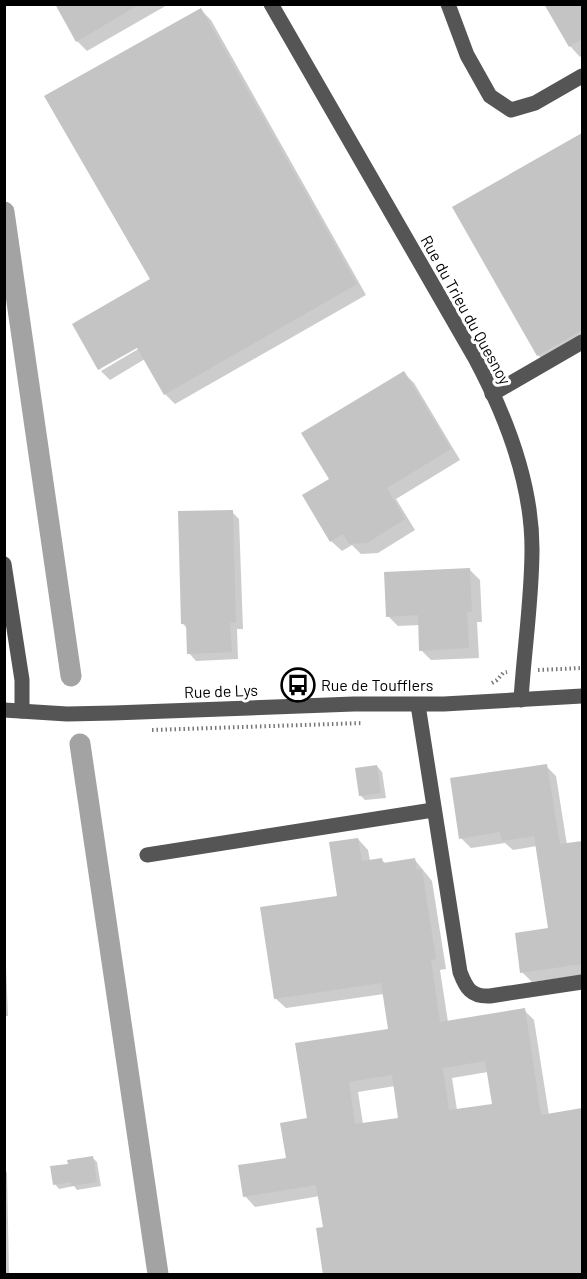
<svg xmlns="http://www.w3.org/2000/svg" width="587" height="1279" font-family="Barlow,sans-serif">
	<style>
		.shadow { fill: #0003; fill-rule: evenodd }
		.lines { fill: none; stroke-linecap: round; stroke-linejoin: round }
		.canal { stroke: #a3a3a3; stroke-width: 21 }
		.building { fill: #c4c4c4; fill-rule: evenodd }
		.path { stroke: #777; stroke-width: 4; stroke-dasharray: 1.5 3; stroke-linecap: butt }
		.minor { stroke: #555; stroke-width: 15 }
		.labels { text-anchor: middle; stroke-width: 6; stroke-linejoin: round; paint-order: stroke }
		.street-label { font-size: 16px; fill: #000; stroke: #fff }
		.poi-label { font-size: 16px; fill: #000; stroke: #fff; text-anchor: start }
	</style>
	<rect width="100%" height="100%" fill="#fff"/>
	<g class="shadow">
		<path d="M 56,4 L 169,4 L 87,51 L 77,41 Z"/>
		<path d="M 546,4 L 582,4 L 582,55 L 580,57 L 570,46 Z"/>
		<path d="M 201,10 L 211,20 L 366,295 L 175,404 L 165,394 L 145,359 L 110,380 L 101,371 L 145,345 L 143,343 L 101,367 L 101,370 L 74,324 L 152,280 Z"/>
		<path d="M 582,134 L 582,345 L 548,365 L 538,355 L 454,207 Z"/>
		<path d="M 404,373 L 414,383 L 460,460 L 396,499 L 415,530 L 378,553 L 361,554 L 352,545 L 342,551 L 331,541 L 331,480 Z"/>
		<path d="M 232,512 L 239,519 L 243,629 L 237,629 L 238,659 L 196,661 L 189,653 L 188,629 L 183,624 Z"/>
		<path d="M 470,570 L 480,580 L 482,622 L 477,622 L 479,658 L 431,660 L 421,650 L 420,625 L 398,626 L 388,616 Z"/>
		<path d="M 377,766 L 382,772 L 386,798 L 365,800 L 360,795 Z"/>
		<path d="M 546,766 L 556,776 L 567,845 L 582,842 L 582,975 L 532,982 L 522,972 L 549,929 L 537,846 L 513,850 L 505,843 L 471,848 L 461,838 Z"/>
		<path d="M 358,839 L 368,850 L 370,861 L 381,859 L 386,864 L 415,860 L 432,881 L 446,969 L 440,970 L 448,1022 L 524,1010 L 534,1020 L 549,1115 L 582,1110 L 582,1274 L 324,1274 L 325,1228 L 320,1196 L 255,1207 L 245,1196 L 288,1159 L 308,1120 L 389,1031 L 384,994 L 286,1008 L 275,998 L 339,897 ZM 488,1072 L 494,1105 L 457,1110 L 452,1078 ZM 395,1086 L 400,1119 L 363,1124 L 358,1092 Z"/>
		<path d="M 4,917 L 8,1016 L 4,1016 Z"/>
		<path d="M 92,1157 L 97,1162 L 101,1186 L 77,1190 L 74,1186 L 59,1189 L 55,1184 L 70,1165 Z"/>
		<path d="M 4,1170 L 7,1172 L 9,1274 L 4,1274 Z"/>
	</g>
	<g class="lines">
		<g class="canal">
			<path d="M 4,212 L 71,676"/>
			<path d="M 80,744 L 158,1274"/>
		</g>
	</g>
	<g class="building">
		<path d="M 55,4 L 140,4 L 76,42 Z"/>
		<path d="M 544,4 L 582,4 L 582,39 L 569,47 Z"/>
		<path d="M 201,8 L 357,284 L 164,395 L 137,348 L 98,370 L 72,324 L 150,279 L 44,96 Z"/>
		<path d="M 582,133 L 582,330 L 537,356 L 452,207 Z"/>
		<path d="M 404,371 L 451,449 L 387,488 L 405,519 L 367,543 L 349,544 L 343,534 L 330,542 L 302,495 L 329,479 L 301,433 Z"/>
		<path d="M 233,510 L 236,622 L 230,623 L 232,652 L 187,654 L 186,624 L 181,624 L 178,511 Z"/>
		<path d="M 470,568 L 472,612 L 467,612 L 469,648 L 419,651 L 418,615 L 386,617 L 384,572 Z"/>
		<path d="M 547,764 L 560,844 L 582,841 L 582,964 L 520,973 L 515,933 L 548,928 L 534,836 L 502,841 L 500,832 L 459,839 L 450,778 Z"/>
		<path d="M 377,765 L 381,793 L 359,796 L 355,768 Z"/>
		<path d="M 358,838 L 362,861 L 382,858 L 383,863 L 415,858 L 417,870 L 422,869 L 436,959 L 431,960 L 440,1022 L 525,1008 L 541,1115 L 582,1108 L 582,1275 L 323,1275 L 316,1228 L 323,1227 L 316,1185 L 243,1197 L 238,1165 L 286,1158 L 280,1123 L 307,1118 L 295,1043 L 388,1029 L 381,983 L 274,999 L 260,907 L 337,896 L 329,842 ZM 485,1061 L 492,1104 L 449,1110 L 443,1068 ZM 392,1075 L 398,1118 L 355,1124 L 349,1082 Z"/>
		<path d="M 93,1156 L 97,1182 L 71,1186 L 71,1182 L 53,1185 L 50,1166 L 68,1164 L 67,1160 Z"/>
	</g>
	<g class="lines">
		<g class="path">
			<path d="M 538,670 L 582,668"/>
			<path d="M 492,683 L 497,680 L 503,673 L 507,672"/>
			<path d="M 152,730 L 363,723"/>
		</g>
		<g class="minor">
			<path d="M 271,4 L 475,358 C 506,416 532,483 532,549 C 532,599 524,650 521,700"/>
			<path d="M 448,4 L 467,55 L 490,96 L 511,110 L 535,103 L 582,76"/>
			<path d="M 492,394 L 582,342"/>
			<path d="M 4,564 L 22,680 L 22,711"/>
			<path d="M 418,705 L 460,972 C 466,988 471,997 490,996 L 582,982"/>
			<path d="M 4,710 L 67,714 L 113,713 L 354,704 L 444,704 L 582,696"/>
			<path d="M 147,855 L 433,810"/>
		</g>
	</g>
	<defs>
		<symbol id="bus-ring" viewBox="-11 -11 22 22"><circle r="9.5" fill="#fff" stroke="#000" stroke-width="1.5"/><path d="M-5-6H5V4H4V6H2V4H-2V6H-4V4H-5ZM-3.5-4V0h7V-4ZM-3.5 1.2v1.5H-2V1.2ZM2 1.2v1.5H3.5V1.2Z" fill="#000"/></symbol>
	</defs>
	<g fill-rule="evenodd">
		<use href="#bus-ring" x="279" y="666" width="38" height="38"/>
	</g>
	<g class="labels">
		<g class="street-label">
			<text transform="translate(466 310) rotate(61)" y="6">Rue du Trieu du Quesnoy</text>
			<text transform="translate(221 691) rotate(-2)" y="6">Rue de Lys</text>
		</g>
		<g class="poi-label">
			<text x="321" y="691">Rue de Toufflers</text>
		</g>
	</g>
	<rect width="587" height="1279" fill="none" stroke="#000000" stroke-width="12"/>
</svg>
